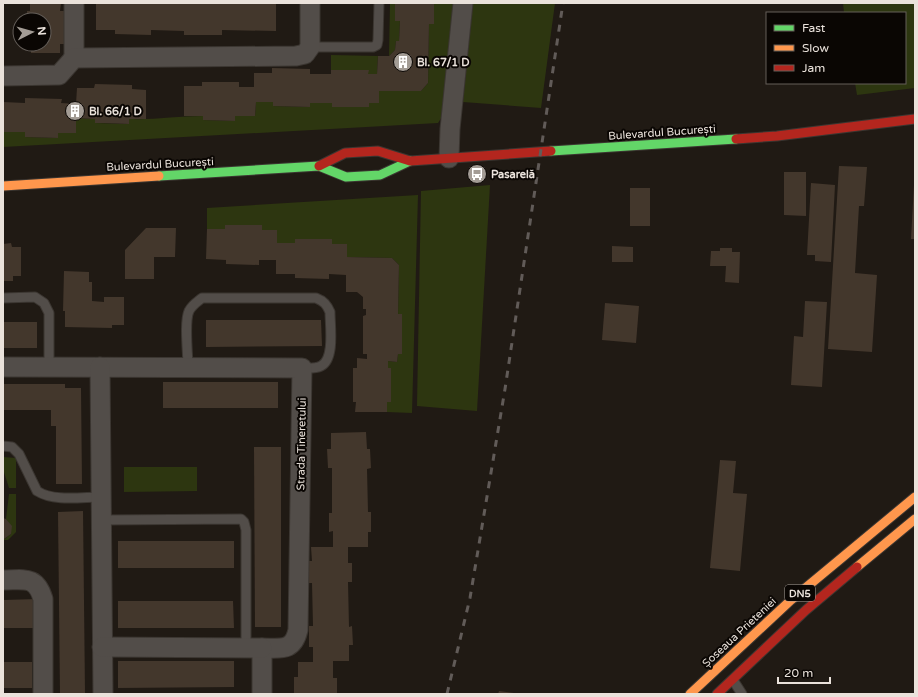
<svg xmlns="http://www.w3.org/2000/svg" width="918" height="697" font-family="'Varela Round',sans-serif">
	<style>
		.green { fill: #2d3610 }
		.building { fill: #43372c }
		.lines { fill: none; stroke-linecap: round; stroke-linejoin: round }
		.lane-casing { stroke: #3b3631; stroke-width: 11 }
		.street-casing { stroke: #3b3631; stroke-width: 21 }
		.fast-casing { stroke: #3b3631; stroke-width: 11 }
		.slow-casing { stroke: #3b3631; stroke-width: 11 }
		.jam-casing { stroke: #3b3631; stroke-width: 11 }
		.lane { stroke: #524d49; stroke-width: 9 }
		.street { stroke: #524d49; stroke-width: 19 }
		.fast { stroke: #63d668; stroke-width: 9 }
		.slow { stroke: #ff974d; stroke-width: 9 }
		.jam { stroke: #b3261e; stroke-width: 9 }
		.rail { stroke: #615b58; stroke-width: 3; stroke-dasharray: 7 7; stroke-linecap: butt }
		.labels { text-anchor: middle; stroke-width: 4; stroke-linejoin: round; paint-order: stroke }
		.shield { fill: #0a0603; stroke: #a7a09a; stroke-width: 1 }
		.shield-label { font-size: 10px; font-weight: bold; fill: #eae2db }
		.poi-label { font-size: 11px; font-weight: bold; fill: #eae2db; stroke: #0a0603; text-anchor: start }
		.street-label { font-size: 11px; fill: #eae2db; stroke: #0a0603 }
	</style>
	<rect width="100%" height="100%" fill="#201a14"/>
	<g class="green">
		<path d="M 390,3 L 395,3 L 395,21 L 400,21 L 399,41 L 396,41 L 395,50 L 389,56 Z"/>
		<path d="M 434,3 L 455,3 L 445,112 L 438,123 L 3,147 L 3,132 L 25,132 L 25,137 L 58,138 L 58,133 L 75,133 L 76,118 L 95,119 L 95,123 L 128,124 L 129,119 C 154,120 178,116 203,116 L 203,120 L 235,121 L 235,116 L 255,116 L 256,102 L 273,102 L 273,106 L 310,107 L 310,103 L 332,103 L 332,107 L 369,107 L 369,103 L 379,91 L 421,91 L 428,83 L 429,24 L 434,24 Z"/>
		<path d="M 473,3 L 555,3 L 541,108 L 463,102 Z"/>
		<path d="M 843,3 L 915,3 L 915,88 L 857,95 L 855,83 L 905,83 L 905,13 L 844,13 Z"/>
		<path d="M 331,55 L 378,56 L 377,74 L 368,74 L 368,70 L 331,70 Z"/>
		<path d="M 490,185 L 477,411 L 417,406 L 421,191 Z"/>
		<path d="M 418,195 L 412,413 L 387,412 L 387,402 L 391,402 L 391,368 L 388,368 L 388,361 L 397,362 L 398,354 L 402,354 L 402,315 L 398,314 L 399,265 L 392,258 L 347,257 L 347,244 L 332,244 L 332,239 L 295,239 L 295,243 L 277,243 L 277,230 L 262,230 L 262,225 L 225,225 L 225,229 L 207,229 L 207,208 Z"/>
		<path d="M 3,457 L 16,458 L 16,488 L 9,488 L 3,469 Z"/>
		<path d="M 124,467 L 197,467 L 197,491 L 124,492 Z"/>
		<path d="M 9,494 L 16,494 L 16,532 L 8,540 L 3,540 L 11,534 L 11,526 L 6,519 Z"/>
	</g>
	<g class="building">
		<path d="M 30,3 L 61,3 L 60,11 L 65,11 L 64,44 L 60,44 L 60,53 L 31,53 L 31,44 L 44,44 L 44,20 L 27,20 L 27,11 L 30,11 Z"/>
		<path d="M 96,3 L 276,3 L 276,31 L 222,30 L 222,35 L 184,35 L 184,31 L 151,30 L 151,35 L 115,34 L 115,30 L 96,30 Z"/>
		<path d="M 395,3 L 434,3 L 434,24 L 429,24 L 428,83 L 421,91 L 379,91 L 379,103 L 369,103 L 369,107 L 332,107 L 332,103 L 310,103 L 310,107 L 273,106 L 273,102 L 256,102 L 255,116 L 235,116 L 235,121 L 203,120 L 203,116 L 184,116 L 184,86 L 202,86 L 202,82 L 239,82 L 239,87 L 254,87 L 254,73 L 272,73 L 272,68 L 310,69 L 310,74 L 331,74 L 331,70 L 369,70 L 368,74 L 377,74 L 378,56 L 389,56 L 395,50 L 396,41 L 399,41 L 400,21 L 395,21 Z"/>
		<path d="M 95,84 L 132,85 L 132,89 L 146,90 L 146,119 L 129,119 L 129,124 L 104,123 L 95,123 L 95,119 L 76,118 L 76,133 L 58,133 L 58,138 L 25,137 L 25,132 L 3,132 L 3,102 L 25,103 L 25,98 L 62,99 L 61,103 L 76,104 L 77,88 L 94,88 Z"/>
		<path d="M 839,166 L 867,167 L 864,206 L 859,206 L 855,273 L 877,275 L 872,352 L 828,349 Z"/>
		<path d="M 784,172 L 806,172 L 806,216 L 784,215 Z"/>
		<path d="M 811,183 L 835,185 L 831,262 L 815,261 L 815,255 L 807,255 Z"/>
		<path d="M 914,185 L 915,185 L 915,239 L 911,239 Z"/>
		<rect x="630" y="188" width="20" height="38"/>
		<path d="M 225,225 L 262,225 L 262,230 L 277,230 L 277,243 L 295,243 L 295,239 L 332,239 L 332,244 L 347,244 L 347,257 L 392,258 L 399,265 L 398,314 L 402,314 L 402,354 L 398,354 L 397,362 L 388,361 L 388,368 L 391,368 L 391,402 L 387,402 L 387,412 L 355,412 L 356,402 L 353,402 L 353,368 L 357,368 L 357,358 L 367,359 L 367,354 L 363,354 L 363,316 L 366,315 L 366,309 L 363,309 L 363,297 L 357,292 L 346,292 L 346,275 L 329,274 L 329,279 L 295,278 L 295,274 L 276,274 L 276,260 L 259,260 L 259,265 L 226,264 L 226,260 L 206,259 L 207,229 L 225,229 Z"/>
		<path d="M 146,228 L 176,228 L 175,257 L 154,257 L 154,279 L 125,279 L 125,250 Z"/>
		<path d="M 11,243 L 12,247 L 21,247 L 21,276 L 13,276 L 13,281 L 3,281 L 3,244 Z"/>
		<path d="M 612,246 L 633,247 L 633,262 L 612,262 Z"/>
		<path d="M 720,248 L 732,248 L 732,252 L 740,252 L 739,283 L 725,282 L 726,266 L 710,266 L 711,251 L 720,251 Z"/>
		<path d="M 64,271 L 89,272 L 89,282 L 92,282 L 92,301 L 104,302 L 104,297 L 124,297 L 124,325 L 112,325 L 112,328 L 65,327 L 65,311 L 63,311 Z"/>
		<path d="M 805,301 L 827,302 L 822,387 L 791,385 L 794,336 L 803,337 Z"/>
		<path d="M 605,303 L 639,306 L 636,343 L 602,340 Z"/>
		<path d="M 206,320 L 321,320 L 322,346 L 206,347 Z"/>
		<rect x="3" y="322" width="34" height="26"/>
		<rect x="163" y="382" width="115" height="26"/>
		<path d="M 3,384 L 65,384 L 65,388 L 81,388 L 82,484 L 56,484 L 56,426 L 51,426 L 51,410 L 3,410 Z"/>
		<path d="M 366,432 L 367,449 L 370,449 L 371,468 L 367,469 L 368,512 L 371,512 L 371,532 L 368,532 L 368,547 L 348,547 L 348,563 L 352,563 L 352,582 L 348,582 L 349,627 L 352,626 L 353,645 L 349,645 L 349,661 L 333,661 L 333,678 L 337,678 L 337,694 L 294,694 L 294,677 L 298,677 L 298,662 L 313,662 L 313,647 L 309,647 L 309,626 L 313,626 L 312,583 L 308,583 L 308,561 L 312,561 L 311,547 L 333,547 L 333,531 L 329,532 L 329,513 L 332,513 L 332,468 L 328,468 L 327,449 L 331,449 L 331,433 Z"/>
		<path d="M 254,447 L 281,447 L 281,627 L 255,627 Z"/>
		<path d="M 720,460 L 736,461 L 733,493 L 747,494 L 740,571 L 710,568 Z"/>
		<path d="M 83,511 L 85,694 L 60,694 L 58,512 Z"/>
		<path d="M 3,518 L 6,519 L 12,526 L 11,534 L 4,539 L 3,539 Z"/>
		<rect x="118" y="541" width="116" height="27"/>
		<path d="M 38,599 L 38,628 L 3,628 L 3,600 Z"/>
		<path d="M 118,601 L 233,601 L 234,628 L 118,628 Z"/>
		<path d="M 118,661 L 234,661 L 234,687 L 118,688 Z"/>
		<rect x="3" y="662" width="29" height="26"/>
		<path d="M 499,691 L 514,693 L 514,694 L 498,694 Z"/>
	</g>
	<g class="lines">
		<defs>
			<g id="lane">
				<path d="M 310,47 L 373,47 L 377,45 L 378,40 L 379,3"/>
				<path d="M 3,298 L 35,297 L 44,303 L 49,313 L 49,367"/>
				<path d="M 188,367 C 188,354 184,322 189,311 C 192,305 197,302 202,298 L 316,298 C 324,301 327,305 330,312 C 330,326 335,359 321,366 C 315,369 308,368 302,368"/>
				<path d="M 3,446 L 12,447 L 19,454 L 37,491 C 54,502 82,497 101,497"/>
				<path d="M 101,520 L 241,519 L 244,522 L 246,530 L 246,648"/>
				<path d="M 733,680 L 742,694"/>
			</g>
			<g id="street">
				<path d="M 74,58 L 74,3"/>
				<path d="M 3,76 L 59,75 L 74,58 L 296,56 L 305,54 L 310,47 L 310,3"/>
				<path d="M 449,158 L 450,129 L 463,3"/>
				<path d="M 3,367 L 302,368 L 298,630 C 293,652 281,648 262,648 L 262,694"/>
				<path d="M 100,367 L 103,694"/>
				<path d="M 3,580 C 24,580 36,575 43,599 L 43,694"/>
				<path d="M 102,647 L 262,648"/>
			</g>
			<g id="fast">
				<path d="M 551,151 L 736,139"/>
				<path d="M 159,176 L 319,166 L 346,177 L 380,175 L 410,161"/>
			</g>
			<g id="slow">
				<path d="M 3,186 L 159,176"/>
				<path d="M 857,567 L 915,519"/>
				<path d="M 690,694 L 791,600 L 915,497"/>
			</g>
			<g id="jam">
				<path d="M 736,139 L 777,136 L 915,119"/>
				<path d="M 319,166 L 345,153 L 378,151 L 410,161 L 551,151"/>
				<path d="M 717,694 L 806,610 L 857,567"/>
			</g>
		</defs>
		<use href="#lane" class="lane-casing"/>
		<use href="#street" class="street-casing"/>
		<use href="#fast" class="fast-casing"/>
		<use href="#slow" class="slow-casing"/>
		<use href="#jam" class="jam-casing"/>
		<use href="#lane" class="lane"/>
		<use href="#street" class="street"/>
		<use href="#fast" class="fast"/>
		<use href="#slow" class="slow"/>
		<use href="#jam" class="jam"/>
		<path class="rail" d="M 447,694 L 470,598 L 505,389 L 563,3"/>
	</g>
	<defs>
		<symbol id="building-disc" viewBox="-11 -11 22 22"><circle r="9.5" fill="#a39c95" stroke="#0a0603"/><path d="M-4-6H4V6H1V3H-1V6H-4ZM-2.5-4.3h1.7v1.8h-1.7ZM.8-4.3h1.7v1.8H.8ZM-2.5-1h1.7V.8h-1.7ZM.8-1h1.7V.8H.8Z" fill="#fff"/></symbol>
		<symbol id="bus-disc" viewBox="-11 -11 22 22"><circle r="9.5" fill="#a39c95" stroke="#0a0603"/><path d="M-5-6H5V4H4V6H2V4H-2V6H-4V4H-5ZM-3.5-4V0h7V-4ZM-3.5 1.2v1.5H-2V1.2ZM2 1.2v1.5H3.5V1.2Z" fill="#fff"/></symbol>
	</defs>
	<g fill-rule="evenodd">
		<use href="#building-disc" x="392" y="51" width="22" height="22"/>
		<use href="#building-disc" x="64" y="100" width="22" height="22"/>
		<use href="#bus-disc" x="466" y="163" width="22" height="22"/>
	</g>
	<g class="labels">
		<rect class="shield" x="785" y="585" width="30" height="16" rx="3"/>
		<g class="shield-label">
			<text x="800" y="597">DN5</text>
		</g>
		<g class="poi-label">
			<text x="417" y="66">Bl. 67/1 D</text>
			<text x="89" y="115">Bl. 66/1 D</text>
			<text x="491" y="178">Pasarelă</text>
		</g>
		<g class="street-label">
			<text transform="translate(662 132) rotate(-4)" y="4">Bulevardul București</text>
			<text transform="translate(160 164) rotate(-3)" y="4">Bulevardul București</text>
			<text transform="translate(301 444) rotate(-89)" y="4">Strada Tineretului</text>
			<text transform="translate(739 632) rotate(-43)" y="4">Șoseaua Prieteniei</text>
		</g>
	</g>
	<rect width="918" height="697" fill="none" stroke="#eae2db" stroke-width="8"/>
	<rect x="766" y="12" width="140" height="72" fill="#0a0603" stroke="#645e59"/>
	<rect x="774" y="25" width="20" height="6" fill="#63d668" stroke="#645e59"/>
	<text x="802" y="32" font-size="12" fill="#eae2db">Fast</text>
	<rect x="774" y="45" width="20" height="6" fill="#ff974d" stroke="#645e59"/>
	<text x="802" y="52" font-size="12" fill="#eae2db">Slow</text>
	<rect x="774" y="65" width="20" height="6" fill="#b3261e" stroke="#645e59"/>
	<text x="802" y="72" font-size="12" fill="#eae2db">Jam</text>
	<g transform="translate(32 32) rotate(84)"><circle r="19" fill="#0a0603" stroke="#645e59"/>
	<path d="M0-3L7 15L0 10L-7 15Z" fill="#a39c95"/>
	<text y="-6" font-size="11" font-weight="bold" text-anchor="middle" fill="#eae2db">N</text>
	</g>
	<path d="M778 677v6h52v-6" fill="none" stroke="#eae2db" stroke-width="2"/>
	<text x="784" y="677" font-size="12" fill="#eae2db" stroke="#0a0603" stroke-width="3" paint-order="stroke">20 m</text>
</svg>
